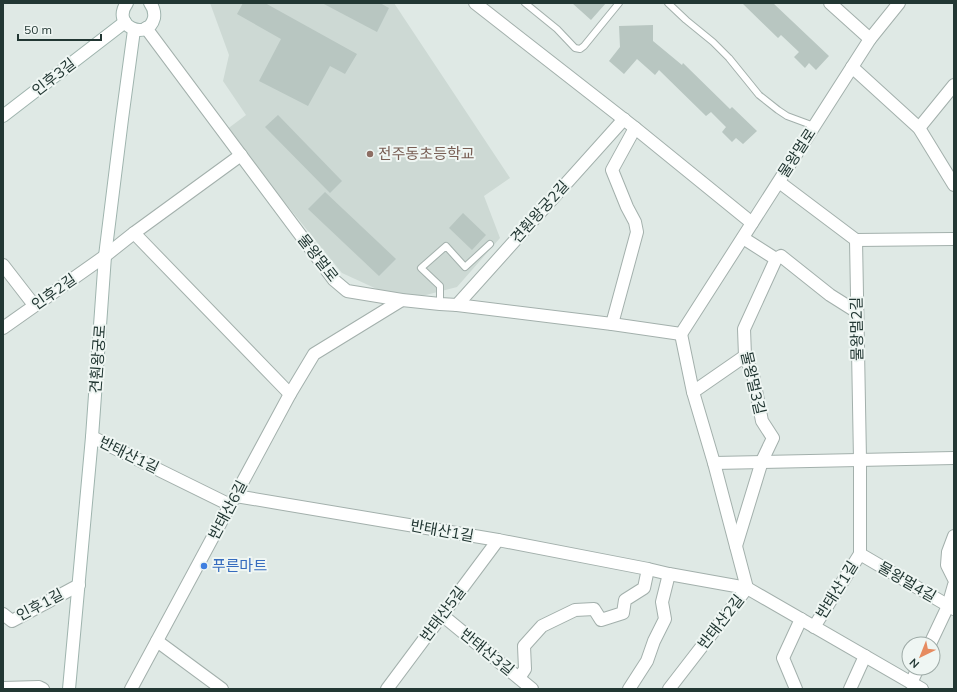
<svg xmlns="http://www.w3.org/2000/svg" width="957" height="692" font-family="Mulish,'Noto Sans KR',sans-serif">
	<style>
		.built { fill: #cdd9d4 }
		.building { fill: #b8c6c1 }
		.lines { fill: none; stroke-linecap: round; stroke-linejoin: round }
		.lane-casing { stroke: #a3b0ac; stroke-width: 8 }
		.street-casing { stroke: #a3b0ac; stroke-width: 14 }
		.secondary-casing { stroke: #9fb4ae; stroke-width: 14 }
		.lane { stroke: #fff; stroke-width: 6 }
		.street { stroke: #fff; stroke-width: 12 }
		.secondary { stroke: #fff; stroke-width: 12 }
		.education-dot { fill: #8d6e63; stroke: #eff6f3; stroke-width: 1.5 }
		.shop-dot { fill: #3f7fe0; stroke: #eff6f3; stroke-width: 1.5 }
		.labels { text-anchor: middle; stroke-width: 4; stroke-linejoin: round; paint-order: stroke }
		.street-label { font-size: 15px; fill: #223733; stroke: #eff6f3 }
		.education-label { font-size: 15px; fill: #785e54; stroke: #eff6f3; text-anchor: start }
		.shop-label { font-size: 15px; fill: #366cbe; stroke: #eff6f3; text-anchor: start }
	</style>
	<rect width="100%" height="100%" fill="#dfe9e5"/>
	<path class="built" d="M 210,3 L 394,3 L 510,178 L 484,196 L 500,238 L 457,287 L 422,296 L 379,290 L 342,273 L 226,130 L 246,115 L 223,81 L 229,55 Z"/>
	<g class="building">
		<path d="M 243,3 L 265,3 L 357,54 L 345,74 L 330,66 L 308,106 L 259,81 L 281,39 L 237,14 Z"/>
		<path d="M 322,3 L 380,3 L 389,8 L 377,32 Z"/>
		<path d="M 572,3 L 606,3 L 591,20 Z"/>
		<path d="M 742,3 L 773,3 L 829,56 L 816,70 L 809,63 L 805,68 L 794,57 L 799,52 L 781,35 L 778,38 Z"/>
		<path d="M 653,25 L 653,41 L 682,65 L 683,63 L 730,109 L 732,107 L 757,131 L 743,144 L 736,138 L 732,142 L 722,132 L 726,127 L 711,112 L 706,116 L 659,70 L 655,75 L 637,59 L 624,74 L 609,61 L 620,47 L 619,26 Z"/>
		<path d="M 278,115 L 342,181 L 330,193 L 265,127 Z"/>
		<path d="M 325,192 L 396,259 L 379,276 L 308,209 Z"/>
		<path d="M 463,213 L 486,235 L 472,250 L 449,228 Z"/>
	</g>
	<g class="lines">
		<defs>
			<g id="lane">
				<path d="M 525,3 L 557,29 L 575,48 L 580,49 L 584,46 L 619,3"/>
				<path d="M 668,3 L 686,20 L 713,42 L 729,58 L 759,95 L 778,110 L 787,116 L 814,126"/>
				<path d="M 440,304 L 440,286 L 421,268 L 446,246 L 465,267 L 490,244"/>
			</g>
			<g id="street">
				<path d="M 475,3 L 635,128 L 752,223"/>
				<path d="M 830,3 L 870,39"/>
				<path d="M 146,28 L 334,280 L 347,291 L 402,300 L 440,304 L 457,305 L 612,324 L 681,334 L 870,39 L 899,3"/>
				<path d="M 852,67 L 919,128 L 954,185"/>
				<path d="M 919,128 L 954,85"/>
				<path d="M 779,182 L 856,240 L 954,239"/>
				<path d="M 134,233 L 290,394"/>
				<path d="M 743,238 L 776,259 L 781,256 L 830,295 L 857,312"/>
				<path d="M 856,240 L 860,459 L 860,554"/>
				<path d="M 3,265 L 34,305"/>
				<path d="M 457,305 L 624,119"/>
				<path d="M 612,324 L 637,232 L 635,222 L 627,207 L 612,170 L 635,128"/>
				<path d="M 3,328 L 105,256 L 134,233 L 241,155"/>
				<path d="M 693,392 L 745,356"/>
				<path d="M 92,437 L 230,505"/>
				<path d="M 714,463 L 954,458"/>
				<path d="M 236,496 L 498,540 L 648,569 L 669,574 L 747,588 L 922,689"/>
				<path d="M 954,536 L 948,552 L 947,565 L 954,579"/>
				<path d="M 736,546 L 762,461 L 773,438 L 762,421 L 753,375 L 745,356 L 744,329 L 776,259"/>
				<path d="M 860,554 L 954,609"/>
				<path d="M 3,614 L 12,621 L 79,585"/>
				<path d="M 442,615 L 532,689"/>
				<path d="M 814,627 L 860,554"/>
				<path d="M 157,641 L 222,689"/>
				<path d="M 930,644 L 948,606 L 954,585"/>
				<path d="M 519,678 L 525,669 L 524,646 L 542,626 L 575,610 L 594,609 L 601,620 L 623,613 L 625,600 L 644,588 L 648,569"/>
				<path d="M 911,683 L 918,668"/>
				<path d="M 3,688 L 39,687 L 43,689"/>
				<path d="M 131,689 L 290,394 L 314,354 L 402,300"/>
				<path d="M 387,689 L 498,540"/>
				<path d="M 629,689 L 647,661 L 654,641 L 665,619 L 662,602 L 669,574"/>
				<path d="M 669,689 L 747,588 L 714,463 L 693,392 L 681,334"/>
				<path d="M 796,689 L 783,658 L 801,619"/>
				<path d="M 850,689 L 865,656"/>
			</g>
			<g id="secondary">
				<path d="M 127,3 C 110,26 148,42 154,18 C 155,12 153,7 150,3"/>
				<path d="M 3,116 L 125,22"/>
				<path d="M 69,689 L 92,437 L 105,256 L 122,119 L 134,30"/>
			</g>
		</defs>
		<use href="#lane" class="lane-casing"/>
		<use href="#street" class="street-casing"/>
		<use href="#secondary" class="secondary-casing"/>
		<use href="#lane" class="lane"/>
		<use href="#street" class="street"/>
		<use href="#secondary" class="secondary"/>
	</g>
	<circle class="education-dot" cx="370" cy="154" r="4"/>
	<circle class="shop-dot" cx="204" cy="566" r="4"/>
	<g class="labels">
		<g class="street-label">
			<text transform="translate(54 77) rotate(-38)" y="5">인후3길</text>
			<text transform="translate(797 153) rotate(-57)" y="5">물왕멀로</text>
			<text transform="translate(540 212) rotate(-48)" y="5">견훤왕궁2길</text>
			<text transform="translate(318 258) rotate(52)" y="5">물왕멀로</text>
			<text transform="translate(54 292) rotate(-35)" y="5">인후2길</text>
			<text transform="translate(857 329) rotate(-91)" y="5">물왕멀2길</text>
			<text transform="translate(98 359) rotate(-86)" y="5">견훤왕궁로</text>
			<text transform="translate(753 383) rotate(77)" y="5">물왕멀3길</text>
			<text transform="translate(129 455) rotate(26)" y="5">반태산1길</text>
			<text transform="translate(228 510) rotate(-62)" y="5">반태산6길</text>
			<text transform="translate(442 531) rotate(10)" y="5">반태산1길</text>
			<text transform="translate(907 582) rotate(30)" y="5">물왕멀4길</text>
			<text transform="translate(837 590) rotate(-58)" y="5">반태산1길</text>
			<text transform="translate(40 605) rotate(-28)" y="5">인후1길</text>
			<text transform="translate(443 614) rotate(-53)" y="5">반태산5길</text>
			<text transform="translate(721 622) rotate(-52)" y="5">반태산2길</text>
			<text transform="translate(487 652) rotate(39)" y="5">반태산3길</text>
		</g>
		<g class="education-label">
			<text x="378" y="159">전주동초등학교</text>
		</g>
		<g class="shop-label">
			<text x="212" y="571">푸른마트</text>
		</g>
	</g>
	<rect width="957" height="692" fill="none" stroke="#223733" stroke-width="8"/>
	<g transform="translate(921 656) rotate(223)"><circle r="19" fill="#eff6f3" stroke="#9daaa6"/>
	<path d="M0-3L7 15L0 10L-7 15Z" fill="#e68b60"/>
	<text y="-6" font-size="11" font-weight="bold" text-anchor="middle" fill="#223733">N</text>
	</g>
	<path d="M18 34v6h83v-6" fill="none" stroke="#223733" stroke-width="2"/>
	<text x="24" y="34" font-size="12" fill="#223733" stroke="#eff6f3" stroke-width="3" paint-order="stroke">50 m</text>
</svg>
